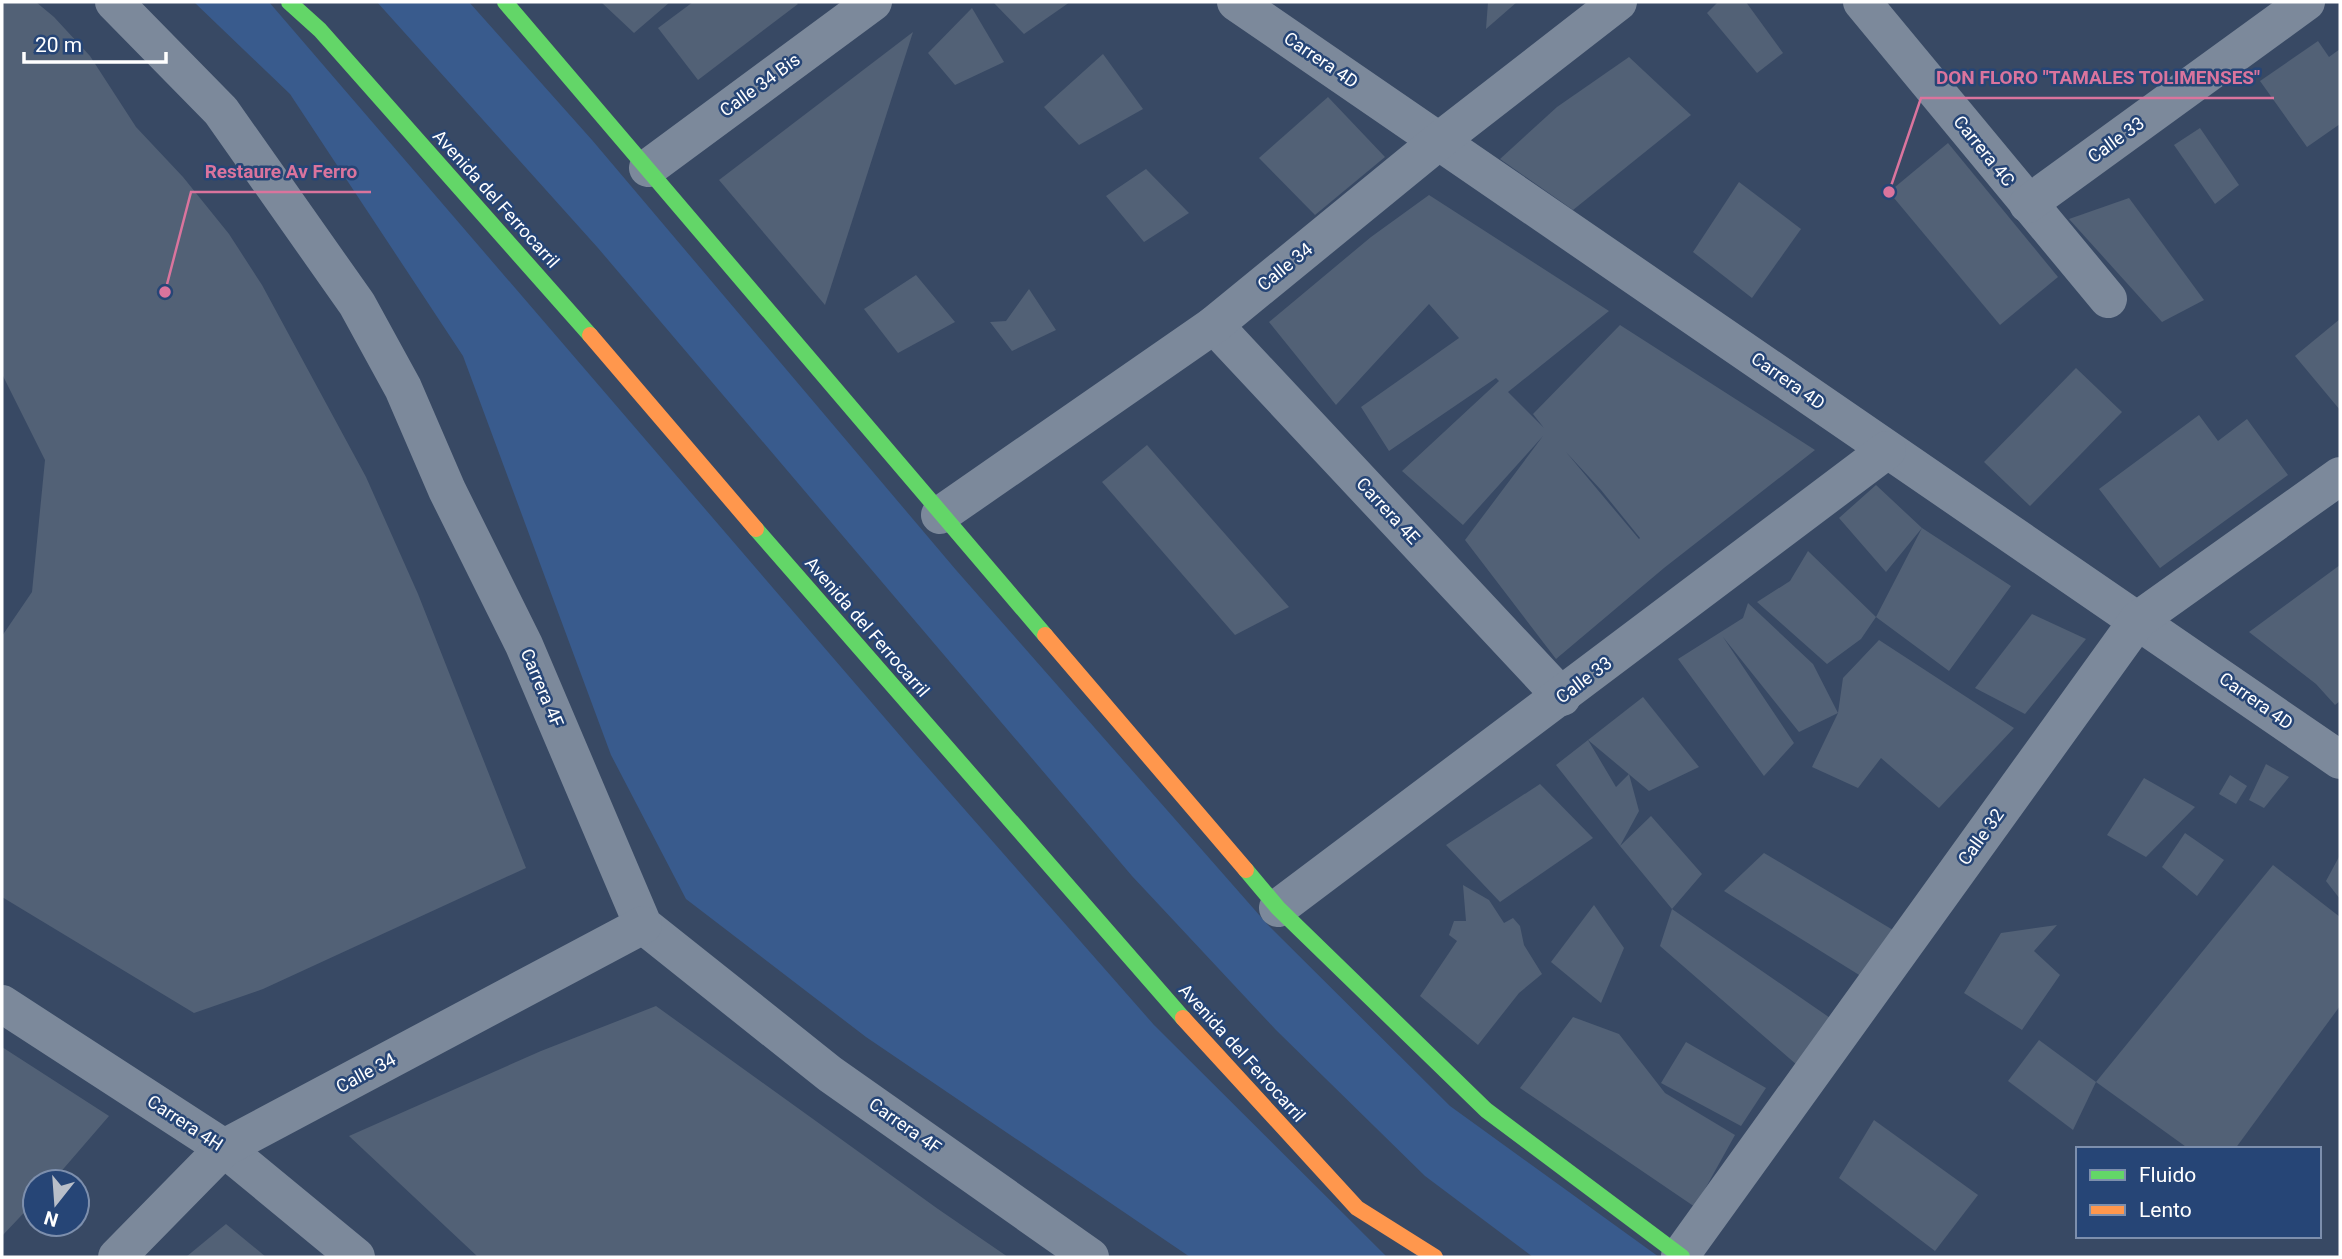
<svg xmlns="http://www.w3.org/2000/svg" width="2342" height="1259" font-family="Roboto,sans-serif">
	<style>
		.green { fill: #395b8d }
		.building { fill: #526176; fill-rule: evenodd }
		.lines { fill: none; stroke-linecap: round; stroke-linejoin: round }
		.street { stroke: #7c899b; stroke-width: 38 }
		.fast { stroke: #63d668; stroke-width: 16 }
		.slow { stroke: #ff974d; stroke-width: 16 }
		.labels { text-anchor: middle; stroke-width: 5; stroke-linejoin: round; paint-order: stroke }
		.street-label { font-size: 18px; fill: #fff; stroke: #264576 }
		.leader { fill: none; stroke: #da749d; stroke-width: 2.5 }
		.callout-dot { fill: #da749d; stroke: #264576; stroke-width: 2.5 }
		.callout-label { font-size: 19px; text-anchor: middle; font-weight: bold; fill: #da749d; stroke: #264576; stroke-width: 5; stroke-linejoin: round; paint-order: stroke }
	</style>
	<rect width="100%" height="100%" fill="#384964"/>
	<g class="green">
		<path d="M 194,2 L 269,2 L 915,753 L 1154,1025 L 1387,1257 L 1190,1257 L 866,1037 L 686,899 L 611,755 L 463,356 L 290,94 Z"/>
		<path d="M 377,2 L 469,2 L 592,140 L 956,570 L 1268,925 L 1450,1106 L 1659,1257 L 1533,1257 L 1425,1176 L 1276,1030 L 1132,876 L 598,248 Z"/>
	</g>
	<g class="building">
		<path d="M 2,2 L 36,2 L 54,17 L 90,56 L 136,127 L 183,177 L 229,234 L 262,285 L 366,477 L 418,594 L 526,868 L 263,989 L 194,1013 L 2,897 L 2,636 L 32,592 L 45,460 L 2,374 Z"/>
		<path d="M 601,2 L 670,2 L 634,33 Z"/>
		<path d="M 693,2 L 796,2 L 798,4 L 698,80 L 658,28 Z"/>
		<path d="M 993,2 L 1070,2 L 1024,34 Z"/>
		<path d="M 1488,2 L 1517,2 L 1486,29 Z"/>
		<path d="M 1718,2 L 1746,2 L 1783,53 L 1757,73 L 1707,13 Z"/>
		<path d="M 972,8 L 1004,62 L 955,85 L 928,53 Z"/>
		<path d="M 913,32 L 825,305 L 719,180 Z"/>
		<path d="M 2318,41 L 2329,57 L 2340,49 L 2340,124 L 2307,147 L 2260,81 Z"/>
		<path d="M 1103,54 L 1143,109 L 1079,145 L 1044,107 Z"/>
		<path d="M 1629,57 L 1691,115 L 1573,210 L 1500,159 L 1557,107 Z"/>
		<path d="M 1328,97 L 1385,157 L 1315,215 L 1259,158 Z"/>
		<path d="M 2200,128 L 2239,185 L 2215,204 L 2174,145 Z"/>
		<path d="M 1948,143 L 2058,277 L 2000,325 L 1889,192 Z"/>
		<path d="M 1146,169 L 1189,213 L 1144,242 L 1106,196 Z"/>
		<path d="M 1739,182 L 1801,229 L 1752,298 L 1693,252 Z"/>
		<path d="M 1429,195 L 1609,311 L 1508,392 L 1544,428 L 1533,414 L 1620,325 L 1815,450 L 1664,568 L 1556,659 L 1465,540 L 1543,436 L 1463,525 L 1402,471 L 1499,381 L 1496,378 L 1389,451 L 1361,407 L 1459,338 L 1429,304 L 1336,405 L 1269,322 L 1371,237 ZM 1566,452 L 1601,490 L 1640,538 L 1639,539 Z"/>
		<path d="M 2129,198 L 2204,300 L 2162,322 L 2069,219 Z"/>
		<path d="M 916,275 L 955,322 L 898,353 L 864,309 Z"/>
		<path d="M 1029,289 L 1056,330 L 1012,351 L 990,322 L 1006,321 Z"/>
		<path d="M 2340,319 L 2340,410 L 2295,356 Z"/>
		<path d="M 2076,368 L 2122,412 L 2030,506 L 1984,462 Z"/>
		<path d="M 2199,415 L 2218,441 L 2247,419 L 2288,475 L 2160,568 L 2099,489 Z"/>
		<path d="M 1147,445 L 1289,607 L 1235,635 L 1102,482 Z"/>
		<path d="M 1876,485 L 1922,528 L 2011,586 L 1949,671 L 1876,617 L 1922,528 L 1886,572 L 1839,518 Z"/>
		<path d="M 1808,551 L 1876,617 L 1861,639 L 1827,664 L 1757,602 L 1790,581 Z"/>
		<path d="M 2340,565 L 2340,701 L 2335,705 L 2316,684 L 2249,632 Z"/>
		<path d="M 1748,603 L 1813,664 L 1838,713 L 1799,732 L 1723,637 L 1794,743 L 1764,776 L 1678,659 L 1743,618 Z"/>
		<path d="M 2032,614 L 2086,639 L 2025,714 L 1975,688 Z"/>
		<path d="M 1879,640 L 2014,728 L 1939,808 L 1881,758 L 1858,788 L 1812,767 L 1838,713 L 1843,678 Z"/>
		<path d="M 1643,697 L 1699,767 L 1649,791 L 1588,740 Z"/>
		<path d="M 1588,740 L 1616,787 L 1629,774 L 1639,811 L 1620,846 L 1651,816 L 1702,874 L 1672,909 L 1836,1022 L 1805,1072 L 1660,946 L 1672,909 L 1620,846 L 1556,765 Z"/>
		<path d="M 2266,764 L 2289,777 L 2264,808 L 2249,800 Z"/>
		<path d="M 2230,775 L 2247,786 L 2236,804 L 2219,794 Z"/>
		<path d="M 2144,778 L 2195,807 L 2146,857 L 2107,835 Z"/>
		<path d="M 1540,784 L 1593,838 L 1500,902 L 1446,845 Z"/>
		<path d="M 2185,833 L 2224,860 L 2197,896 L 2162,867 Z"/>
		<path d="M 1764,853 L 1893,930 L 1864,978 L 1724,891 Z"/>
		<path d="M 2340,855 L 2340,899 L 2326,881 Z"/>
		<path d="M 2273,865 L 2340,917 L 2340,1006 L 2235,1149 L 2189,1149 L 2096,1082 Z"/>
		<path d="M 1463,885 L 1489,900 L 1504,923 L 1513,918 L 1520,926 L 1524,945 L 1542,974 L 1519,993 L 1478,1045 L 1420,996 L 1457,941 L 1449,935 L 1454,921 L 1466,921 Z"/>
		<path d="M 1594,905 L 1624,948 L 1601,1003 L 1551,962 Z"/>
		<path d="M 2057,925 L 2034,951 L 2060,975 L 2022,1030 L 1964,993 L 2001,933 Z"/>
		<path d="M 656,1006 L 938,1209 L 1008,1257 L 478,1257 L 349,1136 L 541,1051 Z"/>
		<path d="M 1573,1017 L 1619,1034 L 1665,1093 L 1735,1135 L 1695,1207 L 1520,1088 Z"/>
		<path d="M 2039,1040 L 2096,1082 L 2073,1130 L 2008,1081 Z"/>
		<path d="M 1686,1042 L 1766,1088 L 1741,1126 L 1661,1083 Z"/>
		<path d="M 2,1047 L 109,1116 L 52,1182 L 35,1182 L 35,1201 L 2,1236 Z"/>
		<path d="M 1874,1120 L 1978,1195 L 1935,1251 L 1839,1178 Z"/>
		<path d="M 226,1224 L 266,1257 L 186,1257 Z"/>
	</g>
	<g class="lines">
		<g class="street">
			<path d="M 114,2 L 221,111 L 357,304 L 403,388 L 447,490 L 524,645 L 643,925 L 830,1074 L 1090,1257"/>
			<path d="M 1236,2 L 2340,760"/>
			<path d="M 1862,2 L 2108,299"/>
			<path d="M 648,168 L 873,2"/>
			<path d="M 2028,204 L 2306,2"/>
			<path d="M 1214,325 L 1562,697"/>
			<path d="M 940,515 L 1214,325 L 1439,141 L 1618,2"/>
			<path d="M 1278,908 L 1887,450"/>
			<path d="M 2,1004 L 224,1148 L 356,1257"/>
			<path d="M 1680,1256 L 2138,620 L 2340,476"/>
			<path d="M 117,1257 L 224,1148 L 643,925"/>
		</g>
		<g class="fast">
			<path d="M 289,2 L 320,30 L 590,335"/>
			<path d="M 505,2 L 1045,635"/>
			<path d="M 756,529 L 1183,1018"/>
			<path d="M 1246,870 L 1278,908 L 1486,1110 L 1682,1257"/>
		</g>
		<g class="slow">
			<path d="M 590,335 L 756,529"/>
			<path d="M 1045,635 L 1246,870"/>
			<path d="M 1183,1018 L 1357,1208 L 1435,1257"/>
		</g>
	</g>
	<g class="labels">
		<g class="street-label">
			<text transform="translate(1321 60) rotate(34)" y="6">Carrera 4D</text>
			<text transform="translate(760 85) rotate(-36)" y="6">Calle 34 Bis</text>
			<text transform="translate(2116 140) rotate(-36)" y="6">Calle 33</text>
			<text transform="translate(1984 151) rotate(51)" y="6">Carrera 4C</text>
			<text transform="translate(496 199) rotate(48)" y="6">Avenida del Ferrocarril</text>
			<text transform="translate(1285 267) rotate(-39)" y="6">Calle 34</text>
			<text transform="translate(1788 381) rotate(35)" y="6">Carrera 4D</text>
			<text transform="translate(1388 511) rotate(47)" y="6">Carrera 4E</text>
			<text transform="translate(867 627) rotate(49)" y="6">Avenida del Ferrocarril</text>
			<text transform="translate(1584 680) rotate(-37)" y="6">Calle 33</text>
			<text transform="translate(542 688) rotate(67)" y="6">Carrera 4F</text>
			<text transform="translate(2256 701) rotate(35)" y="6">Carrera 4D</text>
			<text transform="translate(1981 837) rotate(-54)" y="6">Calle 32</text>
			<text transform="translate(1242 1053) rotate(48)" y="6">Avenida del Ferrocarril</text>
			<text transform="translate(366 1073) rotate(-28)" y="6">Calle 34</text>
			<text transform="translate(185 1123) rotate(33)" y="6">Carrera 4H</text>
			<text transform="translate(905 1126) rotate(35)" y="6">Carrera 4F</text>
		</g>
	</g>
	<path class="leader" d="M1889 192L1921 98H2274M165 292L191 192H371"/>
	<g class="callout-dot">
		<circle cx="1889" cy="192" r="7"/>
		<circle cx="165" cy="292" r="7"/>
	</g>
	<g class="callout-label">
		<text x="2098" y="84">DON FLORO "TAMALES TOLIMENSES"</text>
		<text x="281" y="178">Restaure Av Ferro</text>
	</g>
	<rect width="2342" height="1259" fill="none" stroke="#ffffff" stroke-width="7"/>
	<rect x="2076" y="1147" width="245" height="91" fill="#264576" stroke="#7d8fad" stroke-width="2"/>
	<rect x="2090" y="1170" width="35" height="10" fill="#63d668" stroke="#7d8fad" stroke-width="2"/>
	<text x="2139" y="1182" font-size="21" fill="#ffffff">Fluido</text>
	<rect x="2090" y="1205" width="35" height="10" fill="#ff974d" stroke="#7d8fad" stroke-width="2"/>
	<text x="2139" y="1217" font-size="21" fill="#ffffff">Lento</text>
	<g transform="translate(56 1203) rotate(197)"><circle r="33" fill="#264576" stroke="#7d8fad" stroke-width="2"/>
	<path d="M0-5L12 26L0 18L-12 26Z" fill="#b9bfc9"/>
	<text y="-10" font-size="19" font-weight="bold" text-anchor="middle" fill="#ffffff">N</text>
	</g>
	<path d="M24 52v10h142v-10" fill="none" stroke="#ffffff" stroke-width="3.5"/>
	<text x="35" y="52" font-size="21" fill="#ffffff" stroke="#264576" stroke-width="5" paint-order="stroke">20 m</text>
</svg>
